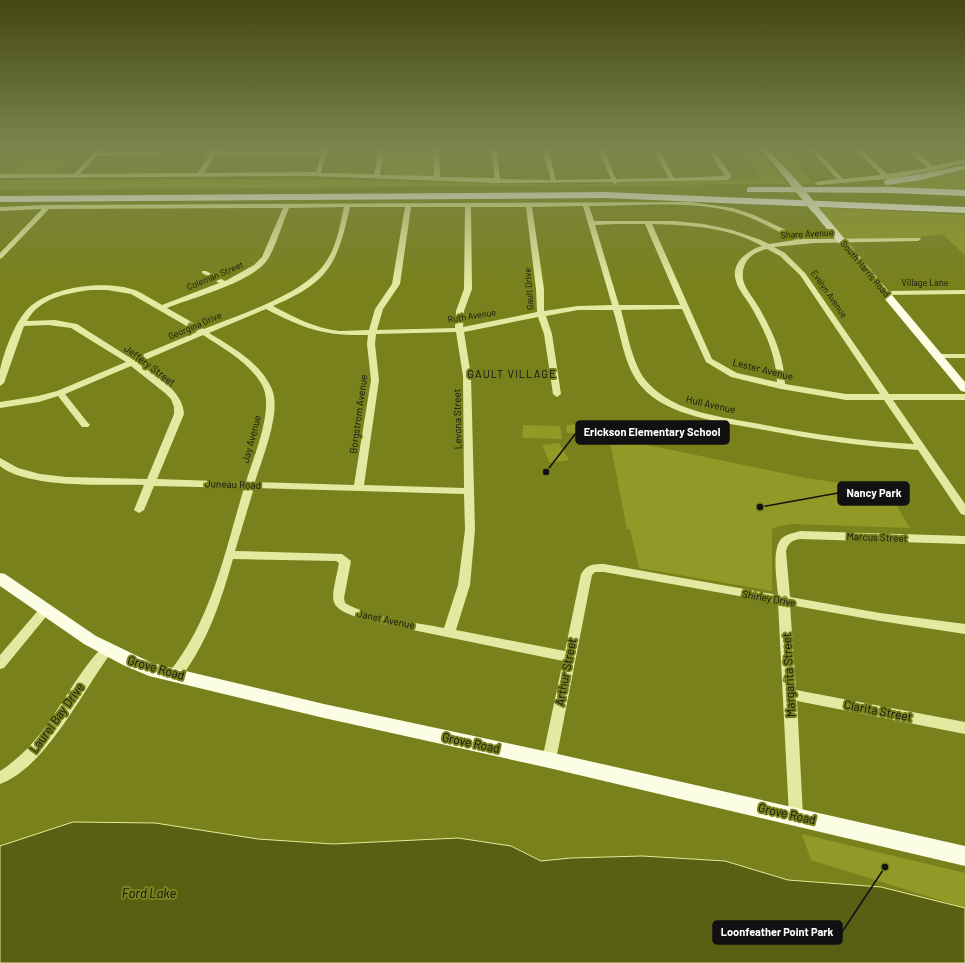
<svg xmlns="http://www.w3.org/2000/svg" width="965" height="963" font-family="Barlow,sans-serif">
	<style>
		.green { fill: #929927 }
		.water { fill: #595f13; stroke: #e6eb95 }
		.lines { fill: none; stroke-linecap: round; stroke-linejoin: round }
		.minor { fill: #e4e9a2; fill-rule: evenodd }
		.major { fill: #fbfee5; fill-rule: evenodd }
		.highway { fill: #fff; fill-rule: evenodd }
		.major-bridge { stroke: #fbfee5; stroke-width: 8 }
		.labels { text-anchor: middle; stroke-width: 4; stroke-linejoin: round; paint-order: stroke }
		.far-street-label { font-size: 9px; fill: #111; stroke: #79811d }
		.street-label { font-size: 10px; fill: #111; stroke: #79811d }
		.neighbourhood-label { font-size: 11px; letter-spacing: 1px; fill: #111; stroke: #79811d }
		.near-street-label { font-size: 12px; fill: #111; stroke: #79811d }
		.near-water-label { font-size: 13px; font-style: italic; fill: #111; stroke: #79811d }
		.leader { fill: none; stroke: #111; stroke-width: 1.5 }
		.callout-dot { fill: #111; stroke: #79811d; stroke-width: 1.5 }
		.callout { fill: #111; stroke: #111; stroke-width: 1.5 }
		.callout-label { font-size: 11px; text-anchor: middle; font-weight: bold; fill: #fff }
	</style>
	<rect width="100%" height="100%" fill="#79811d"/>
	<g class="green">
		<path d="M 738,148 L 756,148 L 787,184 L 0,190 L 0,180 L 311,179 L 560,185 L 761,179 Z"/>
		<path d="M 770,148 L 788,148 L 802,166 L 797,166 L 812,182 L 801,186 Z"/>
		<path d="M 406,150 L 406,157 L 429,156 L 430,150 L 433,151 L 433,177 L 384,175 L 386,151 Z"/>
		<path d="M 26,161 L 29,162 L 66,161 L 53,173 L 12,173 Z"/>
		<path d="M 965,169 L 965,191 L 845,188 L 901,182 Z"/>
		<path d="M 817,207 L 965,215 L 965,255 L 942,234 L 908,239 L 845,239 Z"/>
		<path d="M 587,424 L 590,433 L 567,433 L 566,425 Z"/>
		<path d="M 523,425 L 560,426 L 562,439 L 525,438 L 522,437 Z"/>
		<path d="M 609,437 L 806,478 L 887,490 L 910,528 L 793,524 L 778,526 L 772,529 L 772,591 L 639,568 L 630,529 L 627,529 Z"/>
		<path d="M 559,443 L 569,460 L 550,463 L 542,445 Z"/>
		<path d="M 802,834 L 965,873 L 965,908 L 811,860 Z"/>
	</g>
	<path class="water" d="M 73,822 L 155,823 L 258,839 L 333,844 L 458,838 L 511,846 L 541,861 L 571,858 L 642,856 L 725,861 L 788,880 L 881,887 L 965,908 L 965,963 L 0,963 L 0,846 Z"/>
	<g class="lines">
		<g class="minor">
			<path d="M 99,148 L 102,150 L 100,152 L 159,151 L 162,153 L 159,155 L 97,156 L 80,174 L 198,173 L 213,148 L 218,148 L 217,151 L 321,151 L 322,148 L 328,148 L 321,173 L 374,174 L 379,148 L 385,148 L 380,175 L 434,176 L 433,148 L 439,148 L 440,177 L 495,178 L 490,148 L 496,148 L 500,179 L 551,180 L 542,148 L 548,148 L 556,180 L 611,179 L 598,148 L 603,148 L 616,179 L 669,178 L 653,148 L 658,148 L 674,178 L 725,176 L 707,148 L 712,148 L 731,175 L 731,178 L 728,180 L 618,182 L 615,184 L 612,182 L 498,183 L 311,176 L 0,178 L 0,174 L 74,174 ZM 215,155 L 321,155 L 316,172 L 204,173 Z"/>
			<path d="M 809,148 L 814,148 L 843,179 L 881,175 L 854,148 L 859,148 L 887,174 L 928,168 L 906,148 L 912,148 L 933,166 L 965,159 L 965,163 L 933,171 L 887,179 L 818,185 L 815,183 L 816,182 L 837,179 Z"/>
			<path d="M 691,202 L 733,208 L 754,215 L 805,239 L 920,238 L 921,239 L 918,241 L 814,243 L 774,247 L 785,253 L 805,273 L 889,394 L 965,394 L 965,400 L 893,400 L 965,504 L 965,515 L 961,514 L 918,450 C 864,447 811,439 759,429 C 722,422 667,417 641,386 C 624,366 621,335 613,310 L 578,310 L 546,316 L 552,334 L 561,394 L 557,397 L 553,394 L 544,334 L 538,317 L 464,332 L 471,376 L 475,530 L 470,585 L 456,630 L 565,651 L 581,574 C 587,564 593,564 604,564 L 778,595 C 777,580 771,549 782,538 C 787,534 794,533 800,531 L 965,536 L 965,544 L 800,539 C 792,540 788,543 786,551 L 790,597 L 880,613 L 965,624 L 965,634 L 880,621 L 790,605 L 796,690 L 965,722 L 965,734 L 797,701 L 803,816 L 801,821 L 796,823 L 791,821 L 789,816 L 778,603 L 604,572 L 595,572 L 592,575 L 590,585 L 556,760 L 554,764 L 549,766 L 544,764 L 542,760 L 563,661 L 369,621 C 324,607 331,605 339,563 L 336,561 L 233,559 C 220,604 208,641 180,679 L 175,680 L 170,679 L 169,675 L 170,671 C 212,619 225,551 244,488 L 154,486 L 144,510 L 139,513 L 134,510 L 144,485 C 107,484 28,489 0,466 L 0,458 L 18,468 L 40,474 L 66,477 L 147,479 L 174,414 L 174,407 L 171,399 L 165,393 L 131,366 L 65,394 L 88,423 L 90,425 L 88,427 L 82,427 L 58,396 L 39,402 L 0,408 L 0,402 L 38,396 L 57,391 L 126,362 L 71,328 L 48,325 L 24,326 L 4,383 L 0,386 C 0,381 0,375 0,370 C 4,352 16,317 32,305 C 56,286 106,280 135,290 C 144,294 153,300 162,305 L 219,283 L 202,273 L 202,271 L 206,271 L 225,281 L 229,279 L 254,265 L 262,257 L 283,208 L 49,209 L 2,258 L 0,259 L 0,253 L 42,209 L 0,211 L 0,207 L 47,205 ZM 583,206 L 612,305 L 578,306 L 544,311 L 544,289 L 532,207 ZM 589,206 C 634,206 691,200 734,212 C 755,218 775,230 795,240 L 769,244 L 761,240 L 732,230 L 704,224 L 675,221 L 594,221 ZM 344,207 C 340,225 337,245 327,260 C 307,294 240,314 204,329 L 167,308 C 194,297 252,283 268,259 C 276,246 283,222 289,208 ZM 350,207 L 405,207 L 392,284 L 375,309 L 369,330 C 359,330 350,331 340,331 C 316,329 294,317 273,306 C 329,282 337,265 350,207 ZM 411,207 L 465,207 L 464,289 L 456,311 L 455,328 L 377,330 L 383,309 L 400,284 ZM 471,207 L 526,207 L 536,289 L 537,312 L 463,327 L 464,311 L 472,289 ZM 617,224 L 645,224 L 680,305 L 619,305 L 595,225 ZM 652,224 C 688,225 730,227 762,246 C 748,250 730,263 736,281 C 738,289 745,297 750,305 C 764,329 776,354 777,382 L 737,373 L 712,359 ZM 767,249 L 780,256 L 800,275 L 880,394 L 846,394 L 785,384 C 784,355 772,330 758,306 C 753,298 744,287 743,279 C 741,262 752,252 767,249 ZM 91,290 L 107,290 L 131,294 L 197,332 L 132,359 L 77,324 L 55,320 L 27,321 C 39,298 67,293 91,290 ZM 266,309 C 305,329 323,336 368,335 L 367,344 L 371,380 L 354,485 L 255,482 C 262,458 283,410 271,387 C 259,362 232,347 209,333 ZM 682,309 L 706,362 L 731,377 L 781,389 L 846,400 L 884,400 L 914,444 C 862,441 811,434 760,424 C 723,417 675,413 648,383 C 633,367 627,332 621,310 ZM 456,332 L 463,376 L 464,488 L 364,485 L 379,380 L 375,344 L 376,334 ZM 203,335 C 223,348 252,364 263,387 C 274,410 253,458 246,482 L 157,479 L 184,414 C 183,390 155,376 138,363 ZM 254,488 L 464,494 L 465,530 L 458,585 L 444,628 C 414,622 371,618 345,603 L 344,598 L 351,561 L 342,554 L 235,551 Z"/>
			<path d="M 965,290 L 965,294 L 885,295 L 881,293 L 885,291 Z"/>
			<rect x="934" y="354" width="31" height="4"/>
			<path d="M 45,606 L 49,607 L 51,610 L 49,613 L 4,668 L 0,669 L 0,655 L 41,607 Z"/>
			<path d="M 107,645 L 111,647 L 113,650 L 111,653 C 82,692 46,767 0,784 L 0,771 C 22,757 39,737 53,716 C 63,702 94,649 107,645 Z"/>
		</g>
		<g class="major">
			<path d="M 760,148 L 767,148 L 796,180 L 796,184 L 790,184 Z"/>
			<path d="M 812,207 L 818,207 L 965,382 L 965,392 L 961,391 L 812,211 Z"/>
			<path d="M 0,573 L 5,574 L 96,636 L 152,663 L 324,704 L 549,752 L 965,846 L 965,866 L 549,768 L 324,718 L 149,676 L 123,665 L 84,644 L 0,586 Z"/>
		</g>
		<g class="highway">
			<path d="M 965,165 L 965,169 L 921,180 L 887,185 L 883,182 L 887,179 L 921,174 Z"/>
			<path d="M 750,187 L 891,187 L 965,190 L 965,196 L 891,193 L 747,192 L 747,188 Z"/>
			<path d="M 605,192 L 965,207 L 965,213 L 605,198 L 0,202 L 0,196 Z"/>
		</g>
		<path class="major-bridge" d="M 793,182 L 815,209"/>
	</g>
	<linearGradient id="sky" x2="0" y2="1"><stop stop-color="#434710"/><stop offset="0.52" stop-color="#7b864c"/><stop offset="1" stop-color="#7b864c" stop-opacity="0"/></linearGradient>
	<rect width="965" height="283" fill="url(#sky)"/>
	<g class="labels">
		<g class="far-street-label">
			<text transform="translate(807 234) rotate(-3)" y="3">Share Avenue</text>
			<text transform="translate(865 269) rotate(50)" y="3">South Harris Road</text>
			<text transform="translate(215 276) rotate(-23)" y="3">Coleman Street</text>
			<text x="925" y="286">Village Lane</text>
			<text transform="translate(529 289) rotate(-94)" y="3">Gault Drive</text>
			<text transform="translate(829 294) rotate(55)" y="3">Evelyn Avenue</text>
			<text transform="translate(472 316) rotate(-9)" y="3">Ruth Avenue</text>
			<text transform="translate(195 326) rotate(-23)" y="3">Georgina Drive</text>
		</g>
		<g class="street-label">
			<text transform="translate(150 365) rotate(37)" y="4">Jeffery Street</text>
			<text transform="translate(763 369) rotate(14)" y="4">Lester Avenue</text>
			<text transform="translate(711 404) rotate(13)" y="4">Hull Avenue</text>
			<text transform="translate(358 414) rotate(-82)" y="4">Borgstrom Avenue</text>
			<text transform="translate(457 419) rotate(-91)" y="4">Levona Street</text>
			<text transform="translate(251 439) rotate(-75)" y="4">Jay Avenue</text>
			<text transform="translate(233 484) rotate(2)" y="4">Juneau Road</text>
			<text transform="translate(877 537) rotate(2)" y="4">Marcus Street</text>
			<text transform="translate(769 598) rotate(10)" y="4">Shirley Drive</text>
			<text transform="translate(386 619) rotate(12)" y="4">Janet Avenue</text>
		</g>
		<g class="neighbourhood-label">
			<text x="512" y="378">GAULT VILLAGE</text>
		</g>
		<g class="near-street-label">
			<text transform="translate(156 668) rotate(16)" y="4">Grove Road</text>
			<text transform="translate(566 672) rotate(-79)" y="4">Arthur Street</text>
			<text transform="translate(789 675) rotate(-93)" y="4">Margarita Street</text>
			<text transform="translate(878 711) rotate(11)" y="4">Clarita Street</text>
			<text transform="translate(57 718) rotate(-54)" y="4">Laurel Bay Drive</text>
			<text transform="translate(471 743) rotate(12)" y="4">Grove Road</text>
			<text transform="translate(787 814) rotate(13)" y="4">Grove Road</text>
		</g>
		<g class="near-water-label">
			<text x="149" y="898">Ford Lake</text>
		</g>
	</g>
	<path class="leader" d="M546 472L576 433M760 507L838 493M885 867L842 932"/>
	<g class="callout-dot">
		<circle cx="546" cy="472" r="4"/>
		<circle cx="760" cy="507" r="4"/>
		<circle cx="885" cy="867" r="4"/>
	</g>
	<g class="callout">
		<rect x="576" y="421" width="153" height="23" rx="4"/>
		<rect x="838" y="482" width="71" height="23" rx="4"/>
		<rect x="713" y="921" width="129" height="23" rx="4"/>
	</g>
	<g class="callout-label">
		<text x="652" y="436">Erickson Elementary School</text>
		<text x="874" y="497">Nancy Park</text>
		<text x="777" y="936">Loonfeather Point Park</text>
	</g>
</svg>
